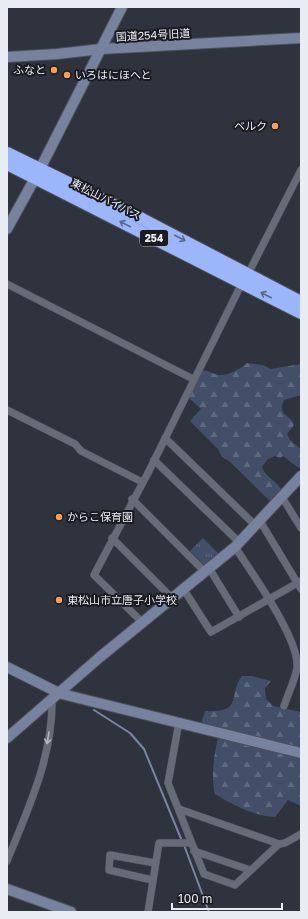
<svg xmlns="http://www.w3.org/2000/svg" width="308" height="919" font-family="'Golos Text','Noto Sans JP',sans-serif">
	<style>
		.forest { fill: url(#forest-firs) }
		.park { fill: url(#park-tufts) }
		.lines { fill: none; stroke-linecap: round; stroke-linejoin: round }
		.stream { stroke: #7985a3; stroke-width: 2 }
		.street-casing { stroke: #4e515a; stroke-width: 8 }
		.secondary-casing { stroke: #4e515a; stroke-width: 12 }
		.highway-casing { stroke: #4e515a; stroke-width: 14 }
		.street { stroke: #676b77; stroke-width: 7 }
		.secondary { stroke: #77829f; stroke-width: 10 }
		.highway { stroke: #9cb6fc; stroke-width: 12 }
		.oneway { stroke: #5a688e }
		.oneway2 { stroke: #b6b8c1 }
		.poi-dot { fill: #fb9e51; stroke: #191b20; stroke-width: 1.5 }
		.labels { text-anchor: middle; stroke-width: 4; stroke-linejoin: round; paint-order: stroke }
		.shield { fill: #191b20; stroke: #abadb4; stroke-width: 1 }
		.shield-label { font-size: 10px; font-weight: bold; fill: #eaecf3 }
		.street-label { font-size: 11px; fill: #eaecf3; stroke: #191b20 }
		.poi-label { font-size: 11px; fill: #eaecf3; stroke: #191b20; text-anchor: start }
	</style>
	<defs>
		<pattern id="forest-firs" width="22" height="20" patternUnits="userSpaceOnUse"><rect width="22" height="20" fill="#434e68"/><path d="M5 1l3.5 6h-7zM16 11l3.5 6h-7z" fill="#5e687e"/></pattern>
		<pattern id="park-tufts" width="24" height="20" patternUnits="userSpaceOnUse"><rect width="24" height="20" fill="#434e68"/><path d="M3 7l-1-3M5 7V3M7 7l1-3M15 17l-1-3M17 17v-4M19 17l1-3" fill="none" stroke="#5e687e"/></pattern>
	</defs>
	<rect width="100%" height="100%" fill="#2f333d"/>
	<g class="forest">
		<path d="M 247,363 L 263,365 L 271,369 L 301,364 L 301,395 L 284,400 C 277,417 290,413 294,425 L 287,434 L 290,440 L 301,449 L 301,467 L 299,468 L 283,456 L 280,458 L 275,456 L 268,459 L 262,467 C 265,477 276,480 281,489 L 270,501 L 229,461 L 222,457 L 218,449 L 190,421 L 201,409 L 190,399 L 189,395 L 201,371 C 207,369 212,374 219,375 C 228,376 240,369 247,363 Z"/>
		<path d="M 242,676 L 252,676 L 271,681 L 265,688 L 266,699 L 273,706 L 301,712 L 301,806 L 288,800 L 275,817 C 254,816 233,805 215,794 C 210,776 215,746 221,728 L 206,725 L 202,721 L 205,711 C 245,713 227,695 242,676 Z"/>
	</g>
	<path class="park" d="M 203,538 L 219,554 L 204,565 L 190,551 Z"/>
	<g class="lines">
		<g class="stream">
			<path d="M 94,710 L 130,733 L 144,749 L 182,841"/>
			<path d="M 184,845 L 209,912"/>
		</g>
		<defs>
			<g id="street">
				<path d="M 248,274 L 301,170"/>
				<path d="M 7,284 L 193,379"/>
				<path d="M 7,410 L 75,444 L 81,451 L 142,482"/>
				<path d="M 165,438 L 255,525"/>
				<path d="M 154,460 L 239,542"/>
				<path d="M 282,497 L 301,528"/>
				<path d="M 132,499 L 204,571"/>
				<path d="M 260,521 L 301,589"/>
				<path d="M 112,538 L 173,599"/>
				<path d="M 235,547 C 251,572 300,639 297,668 C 295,680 288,694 284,706"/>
				<path d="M 209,568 L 239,617"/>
				<path d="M 184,590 L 211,632 L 301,581"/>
				<path d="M 143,623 L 94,575 L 149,471 L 242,283"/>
				<path d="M 179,722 L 168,783 L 204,874 L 235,885 L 279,844 L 179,809"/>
				<path d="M 279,844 L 285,843 L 301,834"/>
				<path d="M 194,851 L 250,870"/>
				<path d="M 7,861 C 28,809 53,757 52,699"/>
				<path d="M 152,880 L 109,870 L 110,855 L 155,863"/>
				<path d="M 148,912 L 159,843 L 190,843"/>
			</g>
			<g id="secondary">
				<path d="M 7,57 L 57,54 L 101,49 L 301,38"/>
				<path d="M 7,229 L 40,169 L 122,7"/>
				<path d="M 7,667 L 59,693 L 70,696 L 301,753"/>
				<path d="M 7,738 L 100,657 L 235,547 L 301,476"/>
				<path d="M 7,889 L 71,912"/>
			</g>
			<g id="highway">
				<path d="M 7,153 L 142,219 L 301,302"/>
				<path d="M 7,164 L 301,313"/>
			</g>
		</defs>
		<use href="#street" class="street-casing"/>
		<use href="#secondary" class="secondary-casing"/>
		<use href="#highway" class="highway-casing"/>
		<use href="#street" class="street"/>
		<use href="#secondary" class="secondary"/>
		<use href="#highway" class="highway"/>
	</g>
	<defs><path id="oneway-shaft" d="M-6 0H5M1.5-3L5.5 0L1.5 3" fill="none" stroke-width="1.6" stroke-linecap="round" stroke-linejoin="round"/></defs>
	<g class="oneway">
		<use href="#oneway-shaft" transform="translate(125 224) rotate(-153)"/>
		<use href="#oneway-shaft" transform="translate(180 238) rotate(27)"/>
		<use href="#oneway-shaft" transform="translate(266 295) rotate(-153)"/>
	</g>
	<use class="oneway2" href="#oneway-shaft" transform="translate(48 738) rotate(99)"/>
	<g class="poi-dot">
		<circle cx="54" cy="70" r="4"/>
		<circle cx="67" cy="75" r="4"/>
		<circle cx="275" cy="126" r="4"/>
		<circle cx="59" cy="517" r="4"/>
		<circle cx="59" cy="600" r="4"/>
	</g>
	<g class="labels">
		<rect class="shield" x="140" y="230" width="28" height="16" rx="3"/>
		<g class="shield-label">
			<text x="154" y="242">254</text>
		</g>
		<g class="street-label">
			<text transform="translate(153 35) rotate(-3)" y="4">国道254号旧道</text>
			<text transform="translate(106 199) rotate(27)" y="4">東松山バイパス</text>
		</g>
		<g class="poi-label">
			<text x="46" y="74" text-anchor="end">ふなと</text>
			<text x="75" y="79">いろはにほへと</text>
			<text x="267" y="130" text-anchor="end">ベルク</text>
			<text x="67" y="521">からこ保育園</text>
			<text x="67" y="604">東松山市立唐子小学校</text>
		</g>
	</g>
	<rect width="308" height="919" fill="none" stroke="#eaecf3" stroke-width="16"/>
	<path d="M172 903v6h110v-6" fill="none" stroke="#eaecf3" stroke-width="2"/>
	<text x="178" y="903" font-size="12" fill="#eaecf3" stroke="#191b20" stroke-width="3" paint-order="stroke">100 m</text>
</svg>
